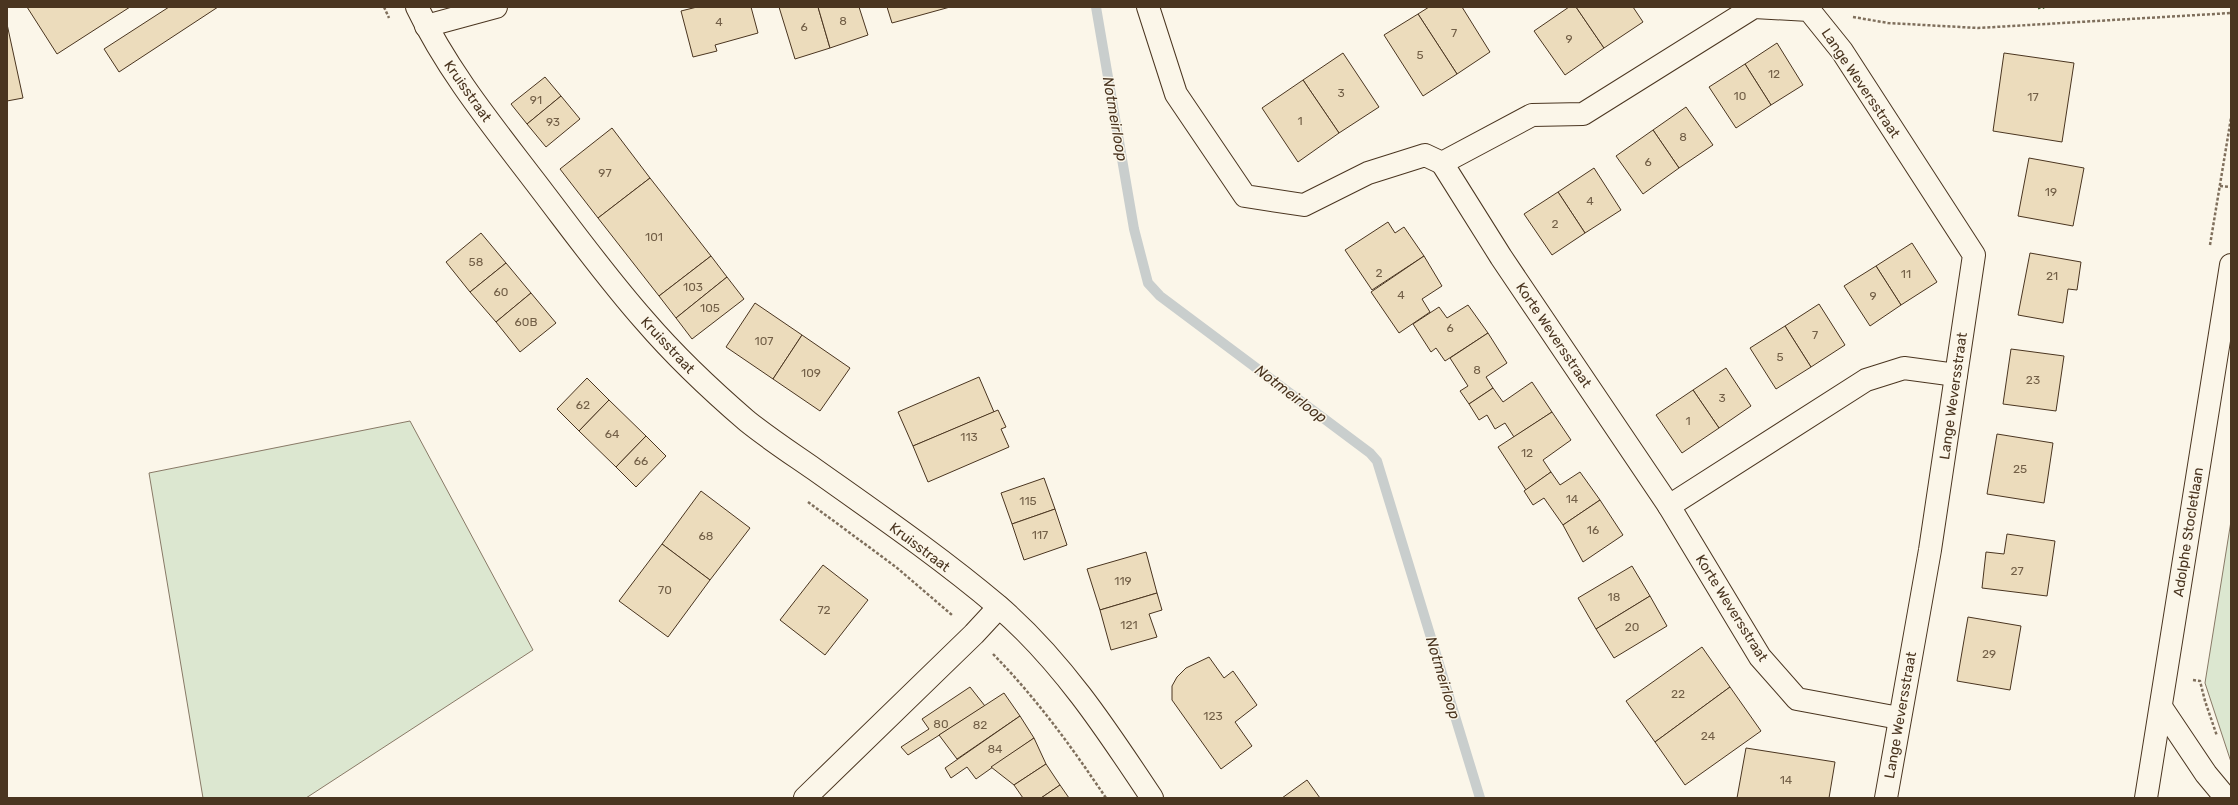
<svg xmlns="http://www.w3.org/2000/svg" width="2238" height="805" font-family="Rubik,sans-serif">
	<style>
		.green { fill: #dce7d0; stroke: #887966 }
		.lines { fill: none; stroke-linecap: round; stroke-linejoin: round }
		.stream { stroke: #c9cecd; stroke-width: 10 }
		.building { fill: #ecdcbc; stroke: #4a3520 }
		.street-casing { stroke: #4a3520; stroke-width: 24 }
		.secondary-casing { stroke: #4a3520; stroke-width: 24 }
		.path { stroke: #7f6f5c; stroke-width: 2.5; stroke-dasharray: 3 2; stroke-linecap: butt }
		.street { stroke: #fbf6e9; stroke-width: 22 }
		.secondary { stroke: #fbf6e9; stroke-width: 22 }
		.hedge { stroke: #436837; stroke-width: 3; stroke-dasharray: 2 3; stroke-linecap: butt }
		.labels { text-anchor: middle; stroke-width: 3; stroke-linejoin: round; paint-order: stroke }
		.number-label { font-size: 12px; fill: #725f47 }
		.street-label { font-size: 14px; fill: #4a3520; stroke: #fbf6e9 }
		.water-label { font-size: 15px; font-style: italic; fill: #4a3520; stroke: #fbf6e9 }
	</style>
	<rect width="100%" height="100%" fill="#fbf6e9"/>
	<g class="green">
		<path d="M 410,421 L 533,650 L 306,798 L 203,798 L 149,473 Z"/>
		<path d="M 2231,521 L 2231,762 L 2205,683 Z"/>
	</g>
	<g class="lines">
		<path class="stream" d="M 1096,7 L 1134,229 L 1148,283 L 1160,296 L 1370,453 L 1377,461 L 1480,798"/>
	</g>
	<g class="building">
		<path d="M 27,7 L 130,7 L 57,54 Z"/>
		<path d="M 169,7 L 218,7 L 119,72 L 104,49 Z"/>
		<path d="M 697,7 L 751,7 L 758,33 L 715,45 L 717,51 L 693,57 L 681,11 Z"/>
		<path d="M 779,7 L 818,7 L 830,48 L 795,59 Z"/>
		<path d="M 818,7 L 859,7 L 868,35 L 830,48 Z"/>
		<path d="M 887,7 L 950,7 L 892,23 Z"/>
		<path d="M 1429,7 L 1462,7 L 1490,52 L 1457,74 L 1418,14 Z"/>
		<path d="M 1569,7 L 1576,7 L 1604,48 L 1565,75 L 1534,31 Z"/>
		<path d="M 1576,7 L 1633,7 L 1643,22 L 1604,48 Z"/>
		<path d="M 1418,14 L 1457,74 L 1423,96 L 1384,35 Z"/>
		<path d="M 7,24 L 23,98 L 7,101 Z"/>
		<path d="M 1777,43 L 1803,85 L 1771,105 L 1745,64 Z"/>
		<path d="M 1343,53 L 1379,107 L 1339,133 L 1303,80 Z"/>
		<path d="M 2004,53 L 2074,63 L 2062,142 L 1993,131 Z"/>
		<path d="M 1745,64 L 1771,105 L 1736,128 L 1709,87 Z"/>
		<path d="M 545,77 L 561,96 L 527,124 L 511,104 Z"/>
		<path d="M 1303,80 L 1339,133 L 1298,162 L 1262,108 Z"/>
		<path d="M 561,96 L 580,119 L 546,147 L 527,124 Z"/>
		<path d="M 1686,107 L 1713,145 L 1679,168 L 1653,130 Z"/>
		<path d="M 612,128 L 650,178 L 598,218 L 560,169 Z"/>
		<path d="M 1653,130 L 1679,168 L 1643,194 L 1616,156 Z"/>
		<path d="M 2029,158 L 2084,168 L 2073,226 L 2018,216 Z"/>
		<path d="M 1594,168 L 1621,210 L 1585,233 L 1558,192 Z"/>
		<path d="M 650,178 L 711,256 L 659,296 L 598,218 Z"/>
		<path d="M 1558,192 L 1585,233 L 1552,255 L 1524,214 Z"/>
		<path d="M 1388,222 L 1395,233 L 1404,227 L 1424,256 L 1372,290 L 1345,250 Z"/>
		<path d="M 481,233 L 506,263 L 470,292 L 446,262 Z"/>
		<path d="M 1912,243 L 1937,282 L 1901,305 L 1876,266 Z"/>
		<path d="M 2030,253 L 2081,262 L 2077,290 L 2068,289 L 2063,323 L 2018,315 Z"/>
		<path d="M 711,256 L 727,277 L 676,318 L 659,296 Z"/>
		<path d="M 1424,256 L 1442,286 L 1422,299 L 1430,312 L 1399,333 L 1371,292 Z"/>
		<path d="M 506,263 L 531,293 L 496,322 L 470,292 Z"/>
		<path d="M 1876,266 L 1901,305 L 1870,326 L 1844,286 Z"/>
		<path d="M 727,277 L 744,299 L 692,339 L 676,318 Z"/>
		<path d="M 531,293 L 556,323 L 520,352 L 496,322 Z"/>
		<path d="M 755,303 L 802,335 L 773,379 L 726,347 Z"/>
		<path d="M 1819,304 L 1845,345 L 1811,367 L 1785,326 Z"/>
		<path d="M 1468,305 L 1488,333 L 1445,361 L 1436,348 L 1431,352 L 1413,324 L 1439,307 L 1447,318 Z"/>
		<path d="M 1785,326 L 1811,367 L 1776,389 L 1750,348 Z"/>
		<path d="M 1488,333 L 1507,363 L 1486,377 L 1493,388 L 1469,404 L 1460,391 L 1468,386 L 1450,358 Z"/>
		<path d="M 802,335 L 850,368 L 820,411 L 773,379 Z"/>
		<path d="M 2011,349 L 2064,356 L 2056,411 L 2003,404 Z"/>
		<path d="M 1726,368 L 1751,406 L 1719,428 L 1693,390 Z"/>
		<path d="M 979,377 L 994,412 L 913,446 L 898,412 Z"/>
		<path d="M 587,378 L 609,400 L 579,431 L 557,409 Z"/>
		<path d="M 1532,382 L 1552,412 L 1514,437 L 1505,423 L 1495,429 L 1487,415 L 1479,420 L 1469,404 L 1493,388 L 1503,402 Z"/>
		<path d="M 1693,390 L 1719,428 L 1682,453 L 1656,415 Z"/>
		<path d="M 609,400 L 646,436 L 616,467 L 579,431 Z"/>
		<path d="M 998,410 L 1006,427 L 1001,429 L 1009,447 L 928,482 L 913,446 Z"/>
		<path d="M 1552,412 L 1571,440 L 1543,460 L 1551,472 L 1526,490 L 1498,447 Z"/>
		<path d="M 1997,434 L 2053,443 L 2044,503 L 1987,494 Z"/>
		<path d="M 646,436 L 666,456 L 636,487 L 616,467 Z"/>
		<path d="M 1551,472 L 1560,485 L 1580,472 L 1600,500 L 1563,525 L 1544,498 L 1533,505 L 1524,491 Z"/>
		<path d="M 1044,478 L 1055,509 L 1012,524 L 1001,493 Z"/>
		<path d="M 701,491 L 750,528 L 710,580 L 662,544 Z"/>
		<path d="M 1600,500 L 1623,535 L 1583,562 L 1563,525 Z"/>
		<path d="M 1055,509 L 1067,545 L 1024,560 L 1012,524 Z"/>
		<path d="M 2007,534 L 2055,541 L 2047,596 L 1982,588 L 1986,552 L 2004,554 Z"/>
		<path d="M 662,544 L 710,580 L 668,637 L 619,601 Z"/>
		<path d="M 1146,552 L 1157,593 L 1100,610 L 1087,569 Z"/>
		<path d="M 823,565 L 868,600 L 825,655 L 780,620 Z"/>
		<path d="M 1632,566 L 1650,596 L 1596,629 L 1578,598 Z"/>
		<path d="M 1157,593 L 1162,610 L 1149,614 L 1157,637 L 1111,650 L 1100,610 Z"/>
		<path d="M 1650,596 L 1667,626 L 1614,658 L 1596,629 Z"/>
		<path d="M 1968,617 L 2021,626 L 2010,690 L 1957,681 Z"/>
		<path d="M 1702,647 L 1730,687 L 1655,742 L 1626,701 Z"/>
		<path d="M 1209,657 L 1224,678 L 1233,671 L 1257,705 L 1235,722 L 1252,746 L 1221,769 L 1172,700 L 1172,686 L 1177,677 L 1186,668 Z"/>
		<path d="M 970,687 L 985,706 L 908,755 L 901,747 L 929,729 L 922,719 Z"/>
		<path d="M 1730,687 L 1761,731 L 1685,785 L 1655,742 Z"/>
		<path d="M 1004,693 L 1020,716 L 957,759 L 939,735 Z"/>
		<path d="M 1020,716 L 1034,738 L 976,779 L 967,767 L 951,778 L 945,768 Z"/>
		<path d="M 1034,738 L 1046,764 L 1014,785 L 991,767 Z"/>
		<path d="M 1746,748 L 1835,762 L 1829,798 L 1737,798 Z"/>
		<path d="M 1046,764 L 1060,785 L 1041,798 L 1023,798 L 1014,785 Z"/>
		<path d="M 1307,780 L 1320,798 L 1282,798 Z"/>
		<path d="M 1060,785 L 1069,798 L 1041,798 Z"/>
	</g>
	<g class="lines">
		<defs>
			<g id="street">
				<path d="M 417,7 C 447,70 491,124 533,179 C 570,227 605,276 645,321 C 676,357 711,390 747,421 C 768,438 791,453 814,469 C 876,513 940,557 998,606 C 1061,660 1107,730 1152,798"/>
				<path d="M 1148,7 L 1176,94 L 1245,196 L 1304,205 L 1368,173 L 1425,155 L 1442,163 L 1532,115 L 1583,114 L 1754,7 L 1809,10 L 1842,51 L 1974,255 L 1930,550 L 1886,798"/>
				<path d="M 426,26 L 496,7"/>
				<path d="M 1442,163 L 1501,257 L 1669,506"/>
				<path d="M 2161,707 L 2206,774 L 2226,798"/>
				<path d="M 1899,718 L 1797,699 L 1760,657 L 1669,506 L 1866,380 L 1904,368 L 1956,375"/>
				<path d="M 805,798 L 974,634 L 999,607"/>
			</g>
			<path id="secondary" d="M 2146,798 L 2231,265"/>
		</defs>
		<use href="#street" class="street-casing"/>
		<use href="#secondary" class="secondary-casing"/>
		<g class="path">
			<path d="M 384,7 L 389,18"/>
			<path d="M 1853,17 L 1888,23 L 1978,28 L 2231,13"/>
			<path d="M 2220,186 L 2231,187"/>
			<path d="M 2210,245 L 2231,118"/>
			<path d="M 808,502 L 896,567 L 952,615"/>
			<path d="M 993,654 C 1037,699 1071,746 1106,798"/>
			<path d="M 2193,680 L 2200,681 L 2205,701 L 2217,736"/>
		</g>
		<use href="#street" class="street"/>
		<use href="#secondary" class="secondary"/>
		<path class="hedge" d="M 2039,7 L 2040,9 L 2044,7"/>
	</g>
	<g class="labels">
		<g class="number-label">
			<text x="843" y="25">8</text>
			<text x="719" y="26">4</text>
			<text x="804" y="31">6</text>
			<text x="1454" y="37">7</text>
			<text x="1569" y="43">9</text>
			<text x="1420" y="59">5</text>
			<text x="1774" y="78">12</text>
			<text x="1341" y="97">3</text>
			<text x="1740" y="100">10</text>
			<text x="2033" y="101">17</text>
			<text x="536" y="104">91</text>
			<text x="1300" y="125">1</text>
			<text x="553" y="126">93</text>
			<text x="1683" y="141">8</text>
			<text x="1648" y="166">6</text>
			<text x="605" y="177">97</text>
			<text x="2051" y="196">19</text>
			<text x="1590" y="205">4</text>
			<text x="1555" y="228">2</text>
			<text x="654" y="241">101</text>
			<text x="476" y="266">58</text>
			<text x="1379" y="277">2</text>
			<text x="1906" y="278">11</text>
			<text x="2052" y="280">21</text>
			<text x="693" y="291">103</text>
			<text x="501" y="296">60</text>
			<text x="1401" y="299">4</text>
			<text x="1873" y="300">9</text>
			<text x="710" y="312">105</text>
			<text x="526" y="326">60B</text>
			<text x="1450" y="332">6</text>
			<text x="1815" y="339">7</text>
			<text x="764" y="345">107</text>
			<text x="1780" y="361">5</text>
			<text x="1477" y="374">8</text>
			<text x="811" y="377">109</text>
			<text x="2033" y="384">23</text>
			<text x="1722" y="402">3</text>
			<text x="583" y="409">62</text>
			<text x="1688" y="425">1</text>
			<text x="612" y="438">64</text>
			<text x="969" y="441">113</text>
			<text x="1527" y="457">12</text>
			<text x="641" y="465">66</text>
			<text x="2020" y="473">25</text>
			<text x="1572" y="503">14</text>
			<text x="1028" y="505">115</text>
			<text x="1593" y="534">16</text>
			<text x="1040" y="539">117</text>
			<text x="706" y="540">68</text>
			<text x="2017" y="575">27</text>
			<text x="1123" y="585">119</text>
			<text x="665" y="594">70</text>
			<text x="1614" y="601">18</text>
			<text x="824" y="614">72</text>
			<text x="1129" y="629">121</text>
			<text x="1632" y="631">20</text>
			<text x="1989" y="658">29</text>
			<text x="1678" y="698">22</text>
			<text x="1213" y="720">123</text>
			<text x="941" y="728">80</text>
			<text x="980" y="729">82</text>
			<text x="1708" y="740">24</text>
			<text x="995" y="753">84</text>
			<text x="1786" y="784">14</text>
		</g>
		<g class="street-label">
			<text transform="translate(1861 83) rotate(56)" y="5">Lange Weversstraat</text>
			<text transform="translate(468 91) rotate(55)" y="5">Kruisstraat</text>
			<text transform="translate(1554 335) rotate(56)" y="5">Korte Weversstraat</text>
			<text transform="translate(668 345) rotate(47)" y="5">Kruisstraat</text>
			<text transform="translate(1953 396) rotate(-82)" y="5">Lange Weversstraat</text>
			<text transform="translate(2188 532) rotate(-81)" y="5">Adolphe Stocletlaan</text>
			<text transform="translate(920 547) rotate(37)" y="5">Kruisstraat</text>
			<text transform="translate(1732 608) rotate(58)" y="5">Korte Weversstraat</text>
			<text transform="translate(1900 715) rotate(-80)" y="5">Lange Weversstraat</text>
		</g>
		<g class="water-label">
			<text transform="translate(1115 119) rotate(80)" y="5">Notmeirloop</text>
			<text transform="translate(1291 394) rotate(37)" y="5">Notmeirloop</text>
			<text transform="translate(1443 678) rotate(73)" y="5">Notmeirloop</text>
		</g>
	</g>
	<rect width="2238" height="805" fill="none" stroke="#4a3520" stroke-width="16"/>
</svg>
